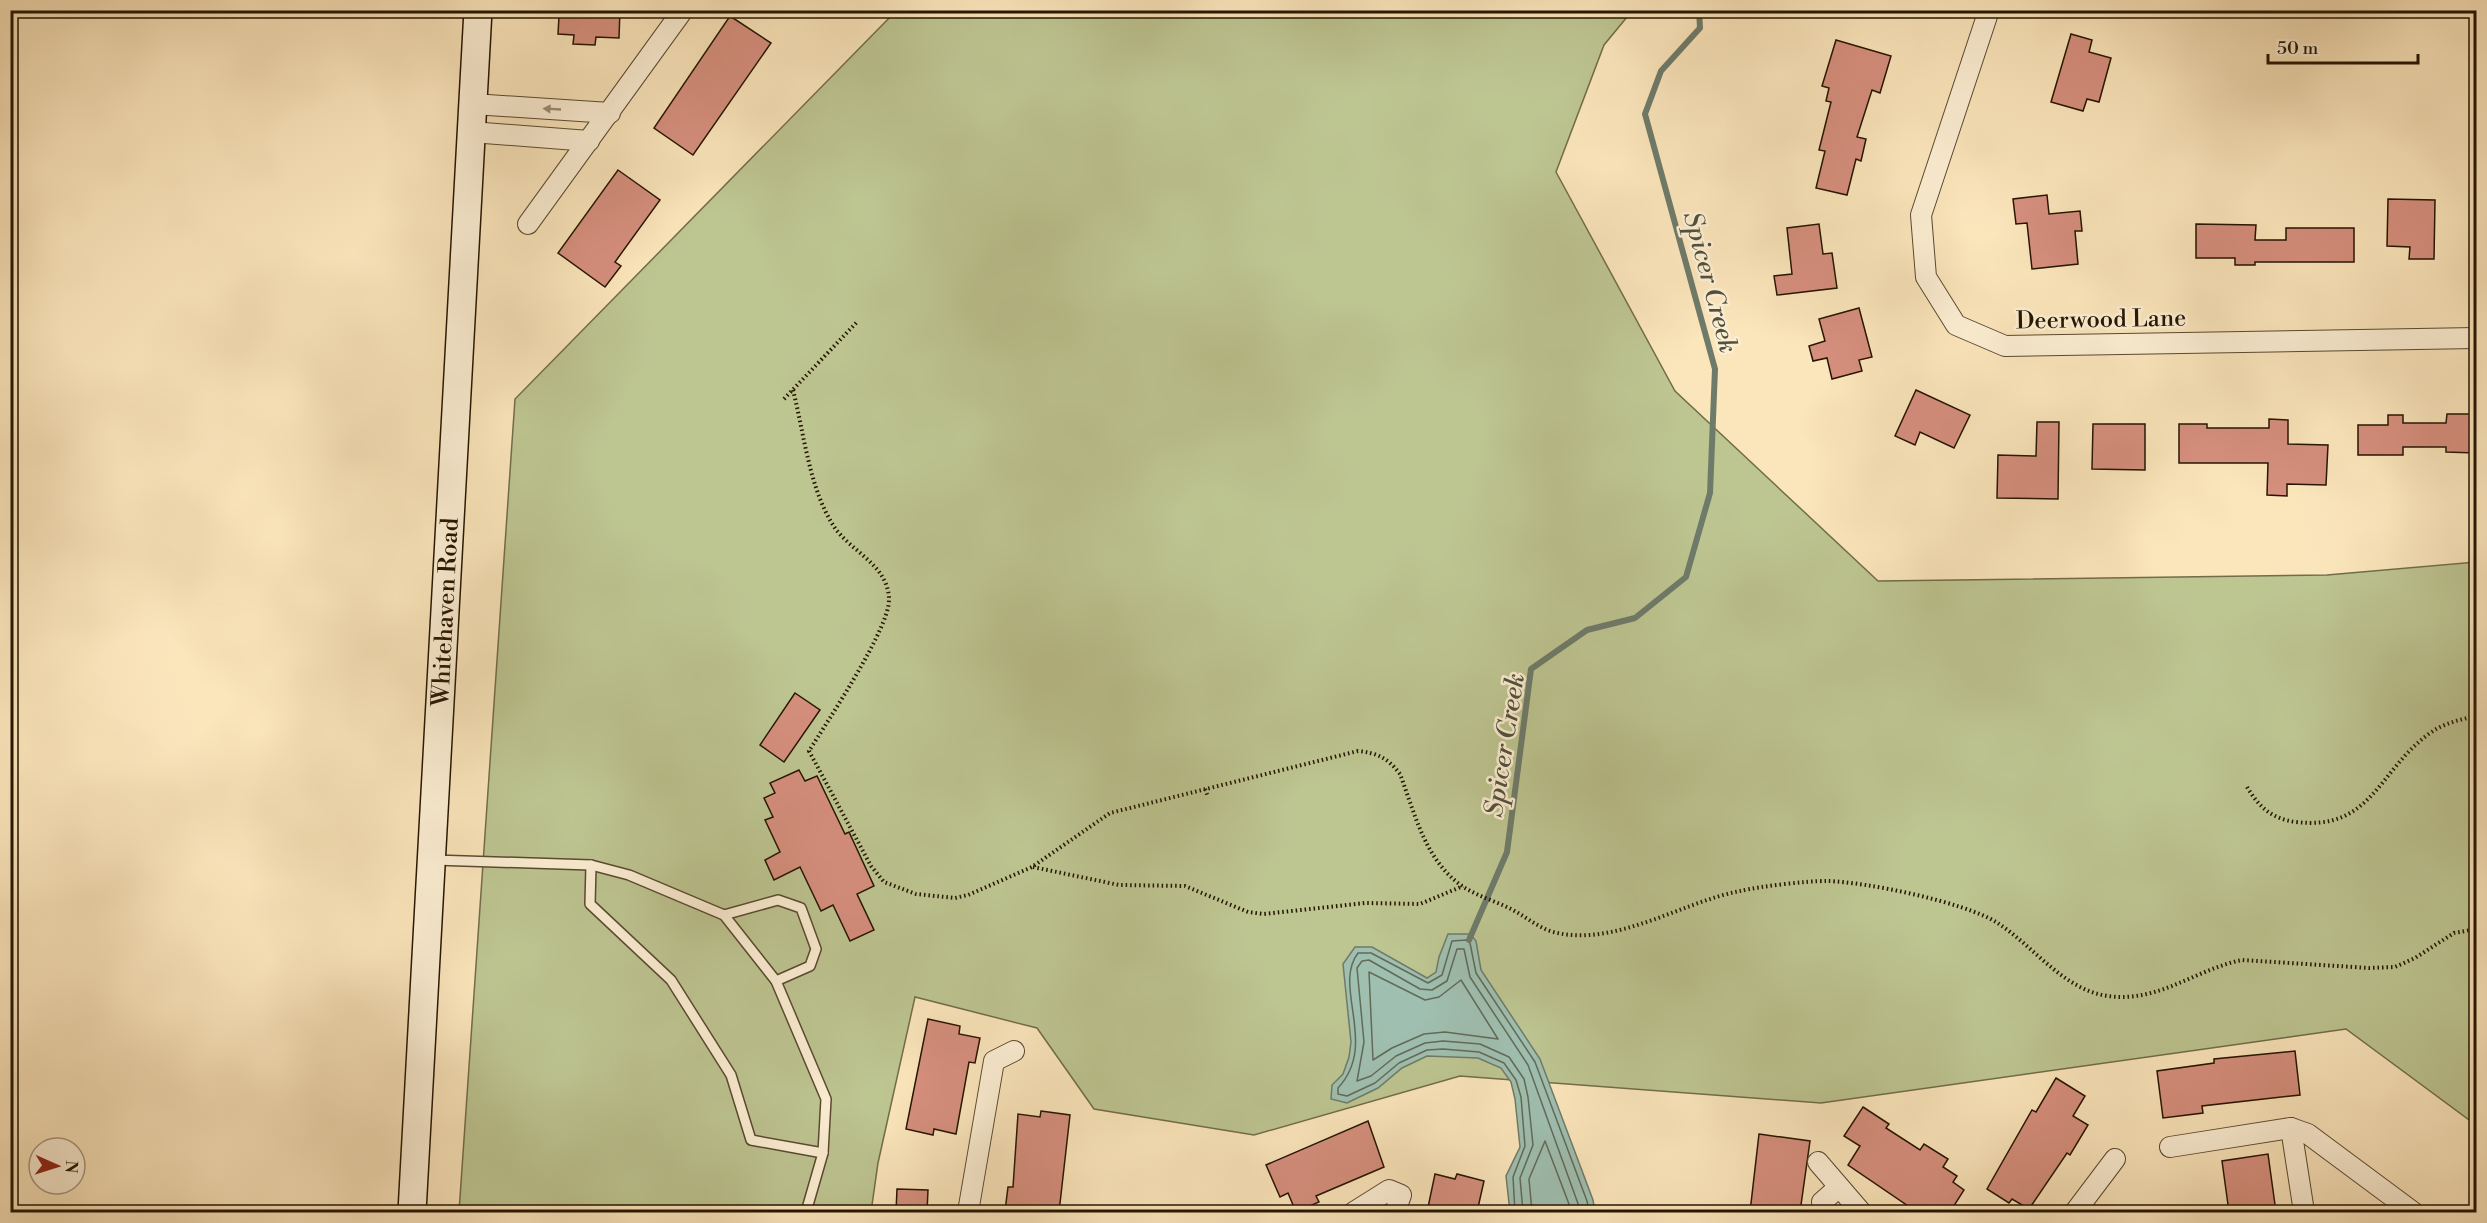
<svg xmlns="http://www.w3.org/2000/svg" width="2487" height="1223" font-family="'Libre Bodoni',serif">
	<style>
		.green { fill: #bdc591; stroke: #716d49; stroke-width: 1.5 }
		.water { fill: #9fbfb0; stroke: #6e7b6a; stroke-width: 1.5 }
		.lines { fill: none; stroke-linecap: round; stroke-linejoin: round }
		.shore { stroke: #626a58; stroke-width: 1.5 }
		.stream { stroke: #6e7b6a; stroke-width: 6 }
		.building { fill: #d68f7e; stroke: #251501; stroke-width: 1.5 }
		.lane-casing { stroke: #5a4930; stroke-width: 12 }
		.street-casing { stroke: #5a4930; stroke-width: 22 }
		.secondary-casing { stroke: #251501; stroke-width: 30 }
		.path { stroke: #251501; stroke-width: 4; stroke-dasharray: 1.5 3; stroke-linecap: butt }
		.lane { stroke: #fceed3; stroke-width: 9 }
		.street { stroke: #fceed3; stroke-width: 20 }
		.secondary { stroke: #fceed3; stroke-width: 27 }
		.oneway { fill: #9b8c74 }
		.labels { text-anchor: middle; stroke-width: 5; stroke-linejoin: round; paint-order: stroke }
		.street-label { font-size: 24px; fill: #251501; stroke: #fceed3 }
		.water-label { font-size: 26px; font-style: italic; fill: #50503e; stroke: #fceed3 }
	</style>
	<rect width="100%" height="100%" fill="#fbe5bb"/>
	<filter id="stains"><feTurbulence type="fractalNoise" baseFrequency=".00333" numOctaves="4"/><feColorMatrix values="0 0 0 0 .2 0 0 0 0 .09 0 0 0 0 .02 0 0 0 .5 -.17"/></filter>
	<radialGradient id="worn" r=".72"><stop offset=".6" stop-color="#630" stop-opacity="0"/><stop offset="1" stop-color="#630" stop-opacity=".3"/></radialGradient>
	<path class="green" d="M 896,11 L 1632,11 L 1604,45 L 1556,172 L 1675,391 L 1878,581 L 2327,575 L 2476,562 L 2476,1125 L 2346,1029 L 1821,1103 L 1460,1076 L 1254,1135 L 1094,1109 L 1037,1028 L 915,997 L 878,1163 L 871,1212 L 459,1212 L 515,399 Z"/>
	<path class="water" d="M 1448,934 L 1470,934 L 1476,941 L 1481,970 L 1540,1059 L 1593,1200 L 1595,1212 L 1510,1212 L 1506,1176 L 1520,1147 L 1515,1099 L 1511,1082 L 1501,1068 L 1478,1058 L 1427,1056 L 1402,1068 L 1378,1088 L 1347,1103 L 1331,1099 L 1332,1085 L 1343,1074 L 1349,1057 L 1351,1042 L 1343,964 L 1355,947 L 1372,947 L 1427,978 L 1436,972 L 1439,957 Z"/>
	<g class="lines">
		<g class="shore">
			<path d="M 1369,972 L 1425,1000 L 1439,997 L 1461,980 L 1498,1039 L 1445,1032 L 1424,1034 L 1392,1048 L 1373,1060 Z"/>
			<path d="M 1515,1212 L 1513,1177 L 1525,1146 L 1521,1097 L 1516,1080 L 1504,1063 L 1479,1052 L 1443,1049 L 1427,1050 L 1399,1063 L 1375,1083 L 1347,1096 L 1338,1094 L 1338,1088 C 1379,1044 1332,987 1358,953 L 1371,953 L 1428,983 L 1442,975 L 1452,941 L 1467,940 L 1470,943 L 1476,973 L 1535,1062 L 1587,1201 L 1589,1212"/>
			<path d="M 1523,1212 L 1520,1178 L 1533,1145 L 1528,1097 L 1524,1079 L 1509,1057 L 1480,1044 L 1443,1041 L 1425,1043 L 1396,1056 L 1371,1076 L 1357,1081 L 1364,1042 L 1357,968 L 1362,961 L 1369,960 L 1420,989 L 1432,990 L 1447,981 L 1457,949 L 1464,949 L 1470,977 L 1528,1065 L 1581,1212"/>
			<path d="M 1532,1212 L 1529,1179 L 1545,1141 L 1572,1212"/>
		</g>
		<path class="stream" d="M 1469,940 L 1507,852 L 1531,669 L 1587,630 L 1635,618 L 1686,577 L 1710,493 L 1715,369 L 1645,114 L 1661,71 L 1700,28 L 1699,10"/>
	</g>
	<g class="building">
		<path d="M 567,10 L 620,10 L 619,38 L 596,37 L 595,45 L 573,44 L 574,35 L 558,34 L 559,16 L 567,17 Z"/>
		<path d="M 730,16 L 771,43 L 693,155 L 654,128 Z"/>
		<path d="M 2071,34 L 2092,40 L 2089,52 L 2111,58 L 2099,102 L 2087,99 L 2083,111 L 2051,102 Z"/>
		<path d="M 1836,40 L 1891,56 L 1880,93 L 1872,90 L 1857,137 L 1866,139 L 1861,161 L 1856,159 L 1847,195 L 1816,188 L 1825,151 L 1819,150 L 1831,102 L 1826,101 L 1829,88 L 1822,86 Z"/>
		<path d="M 618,170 L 660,200 L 615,262 L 621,266 L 605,287 L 558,253 Z"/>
		<path d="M 2047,195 L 2049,214 L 2080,211 L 2082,231 L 2075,231 L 2078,264 L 2032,269 L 2027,223 L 2016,224 L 2013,199 Z"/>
		<path d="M 2388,199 L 2435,200 L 2434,259 L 2409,259 L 2410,247 L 2387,246 Z"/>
		<path d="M 1819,224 L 1823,254 L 1832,253 L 1837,288 L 1777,295 L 1774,276 L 1792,274 L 1787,228 Z"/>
		<path d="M 2196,224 L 2256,225 L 2255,240 L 2286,240 L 2286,228 L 2354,228 L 2354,262 L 2255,262 L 2255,265 L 2235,265 L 2235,258 L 2196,258 Z"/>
		<path d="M 1859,308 L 1872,357 L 1859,360 L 1862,371 L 1832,379 L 1827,358 L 1813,361 L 1809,346 L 1825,341 L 1819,319 Z"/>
		<path d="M 1916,390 L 1970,415 L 1954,448 L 1920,432 L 1915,445 L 1895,436 Z"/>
		<path d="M 2447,414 L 2471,414 L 2471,419 L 2476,419 L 2476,453 L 2446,452 L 2446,447 L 2403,447 L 2403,455 L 2358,455 L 2358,425 L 2388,425 L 2388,415 L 2403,415 L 2403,423 L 2446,423 Z"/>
		<path d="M 2269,419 L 2288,420 L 2288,444 L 2328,445 L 2326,485 L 2287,484 L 2287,496 L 2267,495 L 2268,463 L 2179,463 L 2179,424 L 2207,424 L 2207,428 L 2269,428 Z"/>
		<path d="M 2037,422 L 2059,422 L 2058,499 L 1997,498 L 1998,455 L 2036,456 Z"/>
		<path d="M 2093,424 L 2145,424 L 2145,470 L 2092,469 Z"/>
		<path d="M 795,693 L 820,710 L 784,762 L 760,745 Z"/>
		<path d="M 799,770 L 805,781 L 817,776 L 845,834 L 849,832 L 874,886 L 857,894 L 874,930 L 850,941 L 833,905 L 821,911 L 800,867 L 774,880 L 765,860 L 780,852 L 765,820 L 773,817 L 764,798 L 775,793 L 770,783 Z"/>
		<path d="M 928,1019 L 960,1026 L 959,1034 L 980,1038 L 975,1063 L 969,1062 L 956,1134 L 934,1129 L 933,1135 L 906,1129 Z"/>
		<path d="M 2295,1051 L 2300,1095 L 2202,1106 L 2203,1113 L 2163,1118 L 2157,1071 L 2214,1063 L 2214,1059 Z"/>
		<path d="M 2056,1078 L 2085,1096 L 2073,1116 L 2088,1125 L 2070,1155 L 2067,1153 L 2029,1209 L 2012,1199 L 2009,1203 L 1987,1189 L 2032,1110 L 2036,1112 Z"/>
		<path d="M 1863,1107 L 1889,1124 L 1886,1128 L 1920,1150 L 1924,1144 L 1948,1159 L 1943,1167 L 1957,1176 L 1953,1182 L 1964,1190 L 1950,1212 L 1917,1212 L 1848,1165 L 1860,1146 L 1844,1136 Z"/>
		<path d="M 1041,1111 L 1070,1115 L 1059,1212 L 1005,1211 L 1008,1187 L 1013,1187 L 1018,1114 L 1040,1117 Z"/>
		<path d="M 1368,1121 L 1384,1167 L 1316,1196 L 1319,1202 L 1296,1212 L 1288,1193 L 1280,1197 L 1266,1165 Z"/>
		<path d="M 1759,1134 L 1810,1141 L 1800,1212 L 1750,1212 Z"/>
		<path d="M 2268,1154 L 2276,1212 L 2229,1212 L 2222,1161 Z"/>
		<path d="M 1435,1174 L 1455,1179 L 1457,1174 L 1484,1181 L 1477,1212 L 1427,1212 Z"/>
		<path d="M 897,1189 L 928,1190 L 927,1212 L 896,1212 Z"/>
	</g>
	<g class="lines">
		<defs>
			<g id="lane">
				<path d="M 434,860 L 591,865 L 629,875 L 724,915 L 776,981 L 826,1099 L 823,1153 L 806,1212"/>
				<path d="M 591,865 L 590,904 L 671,980 L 731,1075 L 751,1140 L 823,1153"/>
				<path d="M 724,915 L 778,900 L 801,908 L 816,949 L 810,966 L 776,981"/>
			</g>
			<g id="street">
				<path d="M 1989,10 L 1921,215 L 1926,277 L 1956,325 L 2005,346 L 2476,338"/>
				<path d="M 473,104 L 610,113"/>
				<path d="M 471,132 L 589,141"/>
				<path d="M 528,224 L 683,10"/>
				<path d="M 2291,1128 L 2304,1212"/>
				<path d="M 2170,1147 L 2291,1128 L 2308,1134 L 2413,1212"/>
				<path d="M 1818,1162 L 1861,1212"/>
				<path d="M 968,1212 L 994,1061 L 1014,1051"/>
				<path d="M 1354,1212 L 1389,1190 L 1401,1195 L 1395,1212"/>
				<path d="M 1823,1212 L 1822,1202 L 1839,1187"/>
				<path d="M 2075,1212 L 2115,1159"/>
			</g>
			<path id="secondary" d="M 412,1212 L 478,10"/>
		</defs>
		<use href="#lane" class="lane-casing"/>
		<use href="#street" class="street-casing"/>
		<use href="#secondary" class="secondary-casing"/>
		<g class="path">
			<path d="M 793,390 C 804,433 809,487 833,525 C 849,551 888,564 889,599 C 890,628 827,722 809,751 L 871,866 L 884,882 L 916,894 L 955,898 L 968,895 L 1032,867 L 1110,813 L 1358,751 C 1377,753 1388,758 1400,774 C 1415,814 1425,860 1462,886 C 1477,896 1495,901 1511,909 C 1525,916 1537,927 1553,932 C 1614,948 1682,902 1740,891 C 1762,886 1806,881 1827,881 C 1867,882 1963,902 1996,922 C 2033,945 2063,990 2108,996 C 2159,1003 2196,969 2242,960 L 2369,968 L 2395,967 L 2415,958 L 2454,933 L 2476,929"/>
			<path d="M 784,399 L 857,322"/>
			<path d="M 2247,787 C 2259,807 2272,819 2296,822 C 2370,831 2378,773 2426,736 C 2441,724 2458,720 2476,716"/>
			<path d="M 1205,789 L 1208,797"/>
			<path d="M 1033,867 L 1119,885 L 1185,886 L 1248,912 L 1264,914 L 1365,903 L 1420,904 L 1463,886"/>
		</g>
		<use href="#lane" class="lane"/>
		<use href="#street" class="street"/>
		<use href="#secondary" class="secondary"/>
	</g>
	<defs><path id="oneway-solid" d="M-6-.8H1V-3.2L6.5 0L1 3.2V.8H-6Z" transform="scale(1.5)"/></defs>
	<use class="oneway" href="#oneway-solid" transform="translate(552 109) rotate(-177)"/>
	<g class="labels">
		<g class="street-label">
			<text transform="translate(2101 319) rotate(-1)" y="8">Deerwood Lane</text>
			<text transform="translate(445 612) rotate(-87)" y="8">Whitehaven Road</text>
		</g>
		<g class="water-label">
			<text transform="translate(1711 282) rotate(75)" y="9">Spicer Creek</text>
			<text transform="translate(1504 745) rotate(-81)" y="9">Spicer Creek</text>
		</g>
	</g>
	<rect width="2487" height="1223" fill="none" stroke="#fbe5bb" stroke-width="36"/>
	<rect x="12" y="12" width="2463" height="1199" fill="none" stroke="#251501" stroke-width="3"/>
	<rect x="18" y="18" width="2451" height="1187" fill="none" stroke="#251501" stroke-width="1.5"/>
	<g transform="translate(57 1166) rotate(93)"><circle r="28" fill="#fceed3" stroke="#a6977f" stroke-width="1.5"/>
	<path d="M0-4.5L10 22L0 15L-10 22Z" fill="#8f2418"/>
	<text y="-9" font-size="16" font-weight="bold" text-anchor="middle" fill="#251501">N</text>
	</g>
	<path d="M2268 54v9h150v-9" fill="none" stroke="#251501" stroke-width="3"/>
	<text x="2277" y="54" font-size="18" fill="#251501" stroke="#fceed3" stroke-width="4.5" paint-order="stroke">50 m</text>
	<rect width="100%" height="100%" filter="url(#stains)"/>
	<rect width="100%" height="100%" fill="url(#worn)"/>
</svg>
